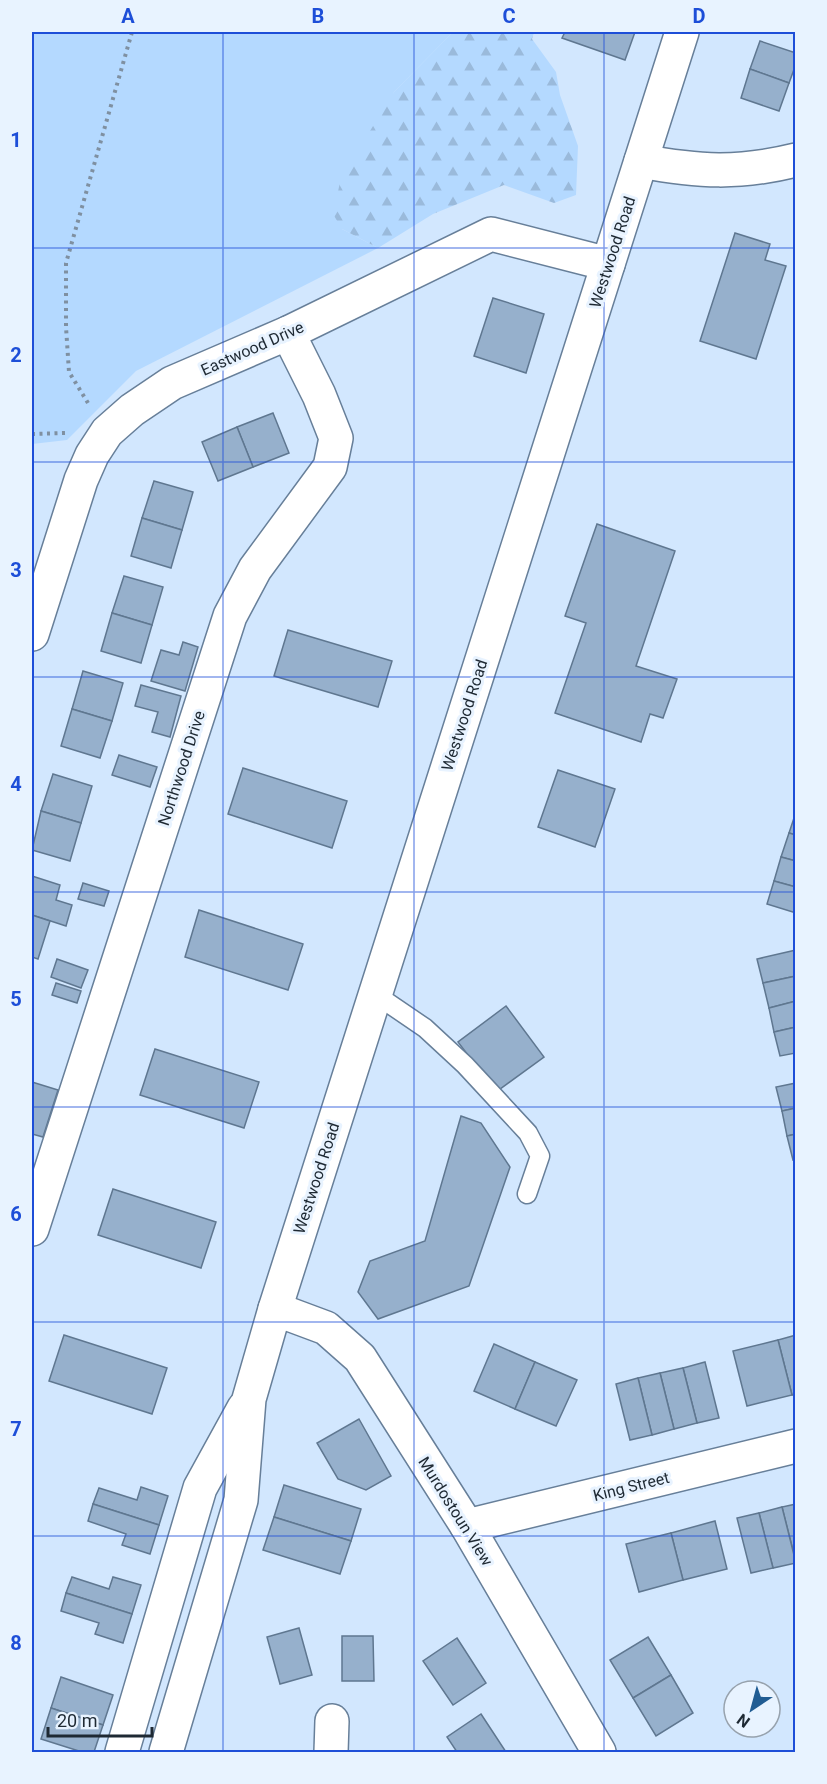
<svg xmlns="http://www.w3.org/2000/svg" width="827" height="1784" font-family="Roboto,sans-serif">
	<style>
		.grass { fill: #b4d9ff }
		.forest { fill: url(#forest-firs) }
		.building { fill: #96b0cc; stroke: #5f7790; stroke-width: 1.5 }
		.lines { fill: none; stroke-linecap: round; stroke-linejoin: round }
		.lane-casing { stroke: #677f99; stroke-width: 21 }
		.street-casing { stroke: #677f99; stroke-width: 36 }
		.primary-casing { stroke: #677f99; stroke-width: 36 }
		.path { stroke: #7f90a1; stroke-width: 4; stroke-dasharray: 3 4.5; stroke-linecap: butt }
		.lane { stroke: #fff; stroke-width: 18 }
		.street { stroke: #fff; stroke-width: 33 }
		.primary { stroke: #fff; stroke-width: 33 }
		.grid { fill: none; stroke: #1d4ed8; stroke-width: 1.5; stroke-opacity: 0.55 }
		.labels { text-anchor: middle; stroke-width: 6; stroke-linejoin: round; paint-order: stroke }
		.street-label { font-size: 16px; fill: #1e2933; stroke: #e8f3ff }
		.neatline { fill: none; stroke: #1d4ed8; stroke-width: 2 }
		.grid-label { font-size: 20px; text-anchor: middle; font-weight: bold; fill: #1d4ed8 }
	</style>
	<defs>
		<pattern id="forest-firs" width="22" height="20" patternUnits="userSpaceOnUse" patternTransform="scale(1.5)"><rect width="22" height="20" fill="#b4d9ff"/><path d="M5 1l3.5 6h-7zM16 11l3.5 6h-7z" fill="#9abadb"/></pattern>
	</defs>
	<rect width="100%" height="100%" fill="#d2e7fe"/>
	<path class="grass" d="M 32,32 L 453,32 L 394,92 L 342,229 L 378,248 L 136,371 L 67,440 L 32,444 Z"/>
	<path class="forest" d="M 453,32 L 534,32 L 532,39 L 556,72 L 560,95 L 578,146 L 576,195 L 554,203 L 504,185 L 433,214 L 378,248 L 342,229 L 333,214 L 341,178 L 394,92 Z"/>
	<g class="building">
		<path d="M 565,32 L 635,32 L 625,60 L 562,38 Z"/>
		<path d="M 760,41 L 796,53 L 796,64 L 789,83 L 750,69 Z"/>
		<path d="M 750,69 L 789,83 L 779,111 L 741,98 Z"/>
		<path d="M 735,233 L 770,244 L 765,260 L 786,266 L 756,359 L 700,341 Z"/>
		<path d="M 493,298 L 544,314 L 526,373 L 474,356 Z"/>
		<path d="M 273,413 L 289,453 L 253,467 L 237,427 Z"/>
		<path d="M 237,427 L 253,467 L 218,481 L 202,442 Z"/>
		<path d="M 154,481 L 193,492 L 182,530 L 142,518 Z"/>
		<path d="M 142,518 L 182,530 L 171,568 L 131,556 Z"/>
		<path d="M 597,524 L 675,551 L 636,666 L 677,679 L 663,718 L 650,714 L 641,742 L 555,713 L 586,623 L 565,616 Z"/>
		<path d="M 124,576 L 163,587 L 152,625 L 112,613 Z"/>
		<path d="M 112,613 L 152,625 L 141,663 L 101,651 Z"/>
		<path d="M 288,630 L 392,661 L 378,707 L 274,676 Z"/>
		<path d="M 183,642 L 198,647 L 185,691 L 151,681 L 161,650 L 179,655 Z"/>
		<path d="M 83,671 L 123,683 L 112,721 L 72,709 Z"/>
		<path d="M 141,685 L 181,696 L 170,737 L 152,732 L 158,712 L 135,706 Z"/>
		<path d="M 72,709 L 112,721 L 100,758 L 61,746 Z"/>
		<path d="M 119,755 L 157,767 L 150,787 L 112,775 Z"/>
		<path d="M 243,768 L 347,801 L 332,848 L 228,814 Z"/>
		<path d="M 558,770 L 615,789 L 595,847 L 538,827 Z"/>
		<path d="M 53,774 L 92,786 L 81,823 L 41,811 Z"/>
		<path d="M 41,811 L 81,823 L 70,861 L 32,850 Z"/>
		<path d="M 796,812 L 796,835 L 789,833 Z"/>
		<path d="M 789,833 L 796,835 L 796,861 L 781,857 Z"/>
		<path d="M 781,857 L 796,861 L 796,887 L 774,881 Z"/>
		<path d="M 32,876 L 60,885 L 56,900 L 72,905 L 66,926 L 32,915 Z"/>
		<path d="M 774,881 L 796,887 L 796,913 L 767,904 Z"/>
		<path d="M 83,883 L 109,891 L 104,906 L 78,899 Z"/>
		<path d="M 199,910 L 303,944 L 288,990 L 185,957 Z"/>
		<path d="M 32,915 L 50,921 L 38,959 L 32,957 Z"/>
		<path d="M 796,950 L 796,976 L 763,983 L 757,959 Z"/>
		<path d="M 57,959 L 88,970 L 81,988 L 51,977 Z"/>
		<path d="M 796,976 L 796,1001 L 769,1008 L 763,983 Z"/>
		<path d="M 56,983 L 81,991 L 77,1003 L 52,995 Z"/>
		<path d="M 796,1001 L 796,1027 L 774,1032 L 769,1008 Z"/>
		<path d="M 506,1006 L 544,1057 L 496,1092 L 458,1042 Z"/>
		<path d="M 796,1027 L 796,1053 L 780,1056 L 774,1032 Z"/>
		<path d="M 155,1049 L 259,1082 L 244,1128 L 140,1095 Z"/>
		<path d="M 32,1082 L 58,1090 L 43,1137 L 32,1134 Z"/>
		<path d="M 796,1083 L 796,1108 L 782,1111 L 776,1087 Z"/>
		<path d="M 796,1108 L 796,1134 L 787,1136 L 782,1111 Z"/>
		<path d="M 461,1116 L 481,1123 L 510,1167 L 469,1286 L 378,1319 L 358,1292 L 370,1261 L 425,1241 Z"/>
		<path d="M 796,1134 L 796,1159 L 793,1160 L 787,1136 Z"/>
		<path d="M 113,1189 L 216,1222 L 201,1268 L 98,1235 Z"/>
		<path d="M 64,1335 L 167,1368 L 152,1414 L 49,1381 Z"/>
		<path d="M 796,1335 L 796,1394 L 792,1395 L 778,1340 Z"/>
		<path d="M 778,1340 L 792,1395 L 747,1406 L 733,1351 Z"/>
		<path d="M 494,1344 L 535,1362 L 515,1409 L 474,1391 Z"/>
		<path d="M 535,1362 L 577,1380 L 556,1426 L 515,1409 Z"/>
		<path d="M 705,1362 L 719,1418 L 697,1423 L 683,1368 Z"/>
		<path d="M 683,1368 L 697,1423 L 674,1429 L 660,1373 Z"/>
		<path d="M 660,1373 L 674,1429 L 652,1435 L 638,1378 Z"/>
		<path d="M 638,1378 L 652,1435 L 630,1440 L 616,1384 Z"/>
		<path d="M 359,1419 L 391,1476 L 366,1490 L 338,1479 L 317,1443 Z"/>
		<path d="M 284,1485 L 361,1509 L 351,1541 L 274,1517 Z"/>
		<path d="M 141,1487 L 168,1496 L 159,1525 L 93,1504 L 99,1488 L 137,1500 Z"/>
		<path d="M 93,1504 L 159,1525 L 150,1554 L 122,1545 L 126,1534 L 88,1521 Z"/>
		<path d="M 796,1504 L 796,1562 L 782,1507 Z"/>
		<path d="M 782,1507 L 796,1563 L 773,1568 L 759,1513 Z"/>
		<path d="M 759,1513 L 773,1568 L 751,1573 L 737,1518 Z"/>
		<path d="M 274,1517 L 351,1541 L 340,1574 L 263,1550 Z"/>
		<path d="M 715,1521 L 727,1569 L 683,1580 L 671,1533 Z"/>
		<path d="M 671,1533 L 683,1580 L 639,1592 L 626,1544 Z"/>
		<path d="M 72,1577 L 109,1589 L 113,1577 L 141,1585 L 132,1614 L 66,1593 Z"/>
		<path d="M 66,1593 L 132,1614 L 123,1643 L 95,1634 L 99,1623 L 61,1611 Z"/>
		<path d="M 299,1628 L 312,1675 L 280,1684 L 267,1637 Z"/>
		<path d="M 342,1636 L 373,1636 L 374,1681 L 342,1681 Z"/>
		<path d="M 648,1637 L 671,1675 L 633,1698 L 610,1660 Z"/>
		<path d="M 457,1638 L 486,1683 L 453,1705 L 423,1661 Z"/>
		<path d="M 671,1675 L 693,1713 L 656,1736 L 633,1698 Z"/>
		<path d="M 61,1677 L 113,1695 L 103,1725 L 51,1708 Z"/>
		<path d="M 51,1708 L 103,1725 L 94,1752 L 82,1752 L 41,1739 Z"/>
		<path d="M 481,1714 L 506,1752 L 457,1752 L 447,1737 Z"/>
	</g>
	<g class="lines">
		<defs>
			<path id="lane" d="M 375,994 L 425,1028 L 465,1065 L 528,1133 L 540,1156 L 527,1194"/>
			<g id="street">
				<path d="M 641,161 C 699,172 739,174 796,160"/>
				<path d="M 32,634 L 81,480 L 92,455 L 107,432 L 132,410 L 172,383 L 288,333 L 491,234 L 608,264"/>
				<path d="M 32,1229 L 230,616 L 255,569 L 330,467 L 336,438 L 319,395 L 288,333"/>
				<path d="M 275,1309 L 326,1328 L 360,1358 L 467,1526 L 599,1752"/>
				<path d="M 467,1526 L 796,1446"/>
				<path d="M 331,1752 L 332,1721"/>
			</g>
			<g id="primary">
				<path d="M 122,1752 L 200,1488 L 244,1408"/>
				<path d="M 166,1752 L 241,1500 L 249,1399 L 275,1309 L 682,32"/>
			</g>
		</defs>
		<use href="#lane" class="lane-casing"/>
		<use href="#street" class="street-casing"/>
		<use href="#primary" class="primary-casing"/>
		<g class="path">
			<path d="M 88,403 L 69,372 L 66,327 L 66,263 L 132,32"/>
			<path d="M 32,434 L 65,433"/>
		</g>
		<use href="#lane" class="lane"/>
		<use href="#street" class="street"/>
		<use href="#primary" class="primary"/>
	</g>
	<path class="grid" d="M 223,32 L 223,1752M 414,32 L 414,1752M 604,32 L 604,1752M 32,248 L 796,248M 32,462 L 796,462M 32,677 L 796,677M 32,892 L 796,892M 32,1107 L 796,1107M 32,1322 L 796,1322M 32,1536 L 796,1536"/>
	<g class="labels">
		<g class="street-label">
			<text transform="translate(612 252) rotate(-72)" y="6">Westwood Road</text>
			<text transform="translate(252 348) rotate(-24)" y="6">Eastwood Drive</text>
			<text transform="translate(464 715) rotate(-72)" y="6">Westwood Road</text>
			<text transform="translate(181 768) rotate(-72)" y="6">Northwood Drive</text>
			<text transform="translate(316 1178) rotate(-72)" y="6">Westwood Road</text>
			<text transform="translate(631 1486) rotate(-14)" y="6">King Street</text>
			<text transform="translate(456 1511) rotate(58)" y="6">Murdostoun View</text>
		</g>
	</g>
	<rect width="827" height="1784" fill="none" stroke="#e8f3ff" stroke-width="66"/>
	<g transform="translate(752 1709) rotate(216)"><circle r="28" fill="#e8f3ff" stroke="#97a2ad" stroke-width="1.5"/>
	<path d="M0-4.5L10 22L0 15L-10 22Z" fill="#205c93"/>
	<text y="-9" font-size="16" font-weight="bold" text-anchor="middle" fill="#1e2933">N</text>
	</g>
	<path d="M48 1727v9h104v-9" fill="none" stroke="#1e2933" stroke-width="3"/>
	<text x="57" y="1727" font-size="18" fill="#1e2933" stroke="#e8f3ff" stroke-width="4.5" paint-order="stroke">20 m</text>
	<rect x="33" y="33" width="761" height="1718" class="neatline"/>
	<g class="grid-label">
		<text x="128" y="23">A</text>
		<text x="318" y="23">B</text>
		<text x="509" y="23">C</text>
		<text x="699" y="23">D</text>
		<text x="16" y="147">1</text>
		<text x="16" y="362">2</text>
		<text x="16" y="577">3</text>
		<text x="16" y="791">4</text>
		<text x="16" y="1006">5</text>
		<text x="16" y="1221">6</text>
		<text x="16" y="1436">7</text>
		<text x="16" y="1650">8</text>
	</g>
</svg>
